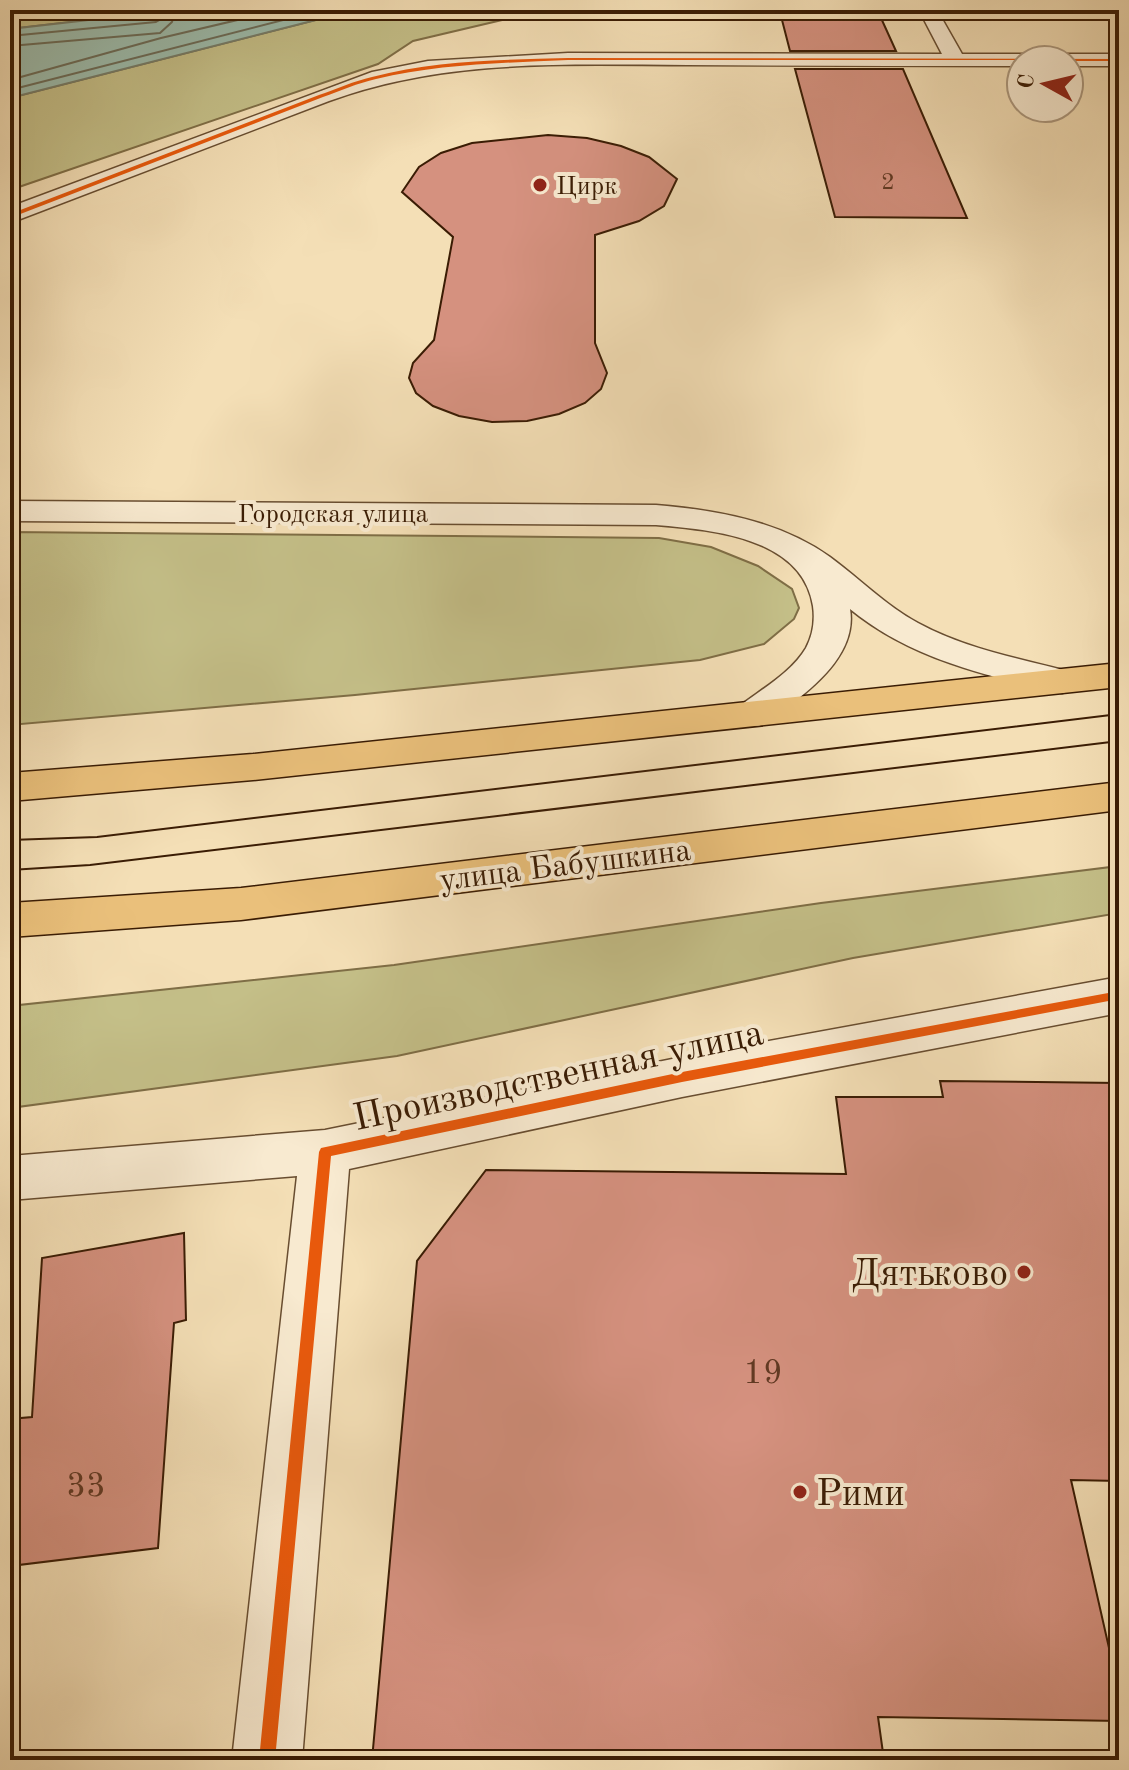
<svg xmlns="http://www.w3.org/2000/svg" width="1129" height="1770" font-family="'Old Standard TT',serif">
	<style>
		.green { fill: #c4bf88; stroke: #7f6e46; stroke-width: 2 }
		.water { fill: #9cbdae; stroke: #757d6a; stroke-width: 2 }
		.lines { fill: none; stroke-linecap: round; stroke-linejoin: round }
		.shore { stroke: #6b6c59; stroke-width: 2 }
		.building { fill: #d5917f; stroke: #3a1c04; stroke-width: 2 }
		.minor-casing { stroke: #684d30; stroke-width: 3 }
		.tertiary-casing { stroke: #684d30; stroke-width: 3 }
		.primary-casing { stroke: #3a1c04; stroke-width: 3 }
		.minor { fill: #f8ead0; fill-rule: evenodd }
		.tertiary { fill: #f8ead0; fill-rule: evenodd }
		.primary { fill: #eac07b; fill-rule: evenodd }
		.tram { stroke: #3a1c04; stroke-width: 2 }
		.cycleway-casing { stroke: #f8ead0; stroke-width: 5 }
		.cycleway { fill: #e8590c; fill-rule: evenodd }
		.poi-dot { fill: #8f2418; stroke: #f8ead0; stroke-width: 3 }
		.labels { text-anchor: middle; stroke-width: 8; stroke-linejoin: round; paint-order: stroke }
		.far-number-label { font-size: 24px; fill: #613923 }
		.far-poi-label { font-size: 26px; fill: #3a1c04; stroke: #f8ead0; text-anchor: start }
		.far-street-label { font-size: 26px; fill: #3a1c04; stroke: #f8ead0 }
		.street-label { font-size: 32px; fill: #3a1c04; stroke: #f8ead0 }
		.near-number-label { font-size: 34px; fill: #613923 }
		.near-street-label { font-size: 38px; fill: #3a1c04; stroke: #f8ead0 }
		.near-poi-label { font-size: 38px; fill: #3a1c04; stroke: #f8ead0; text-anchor: end }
	</style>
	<rect width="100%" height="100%" fill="#f4dfb6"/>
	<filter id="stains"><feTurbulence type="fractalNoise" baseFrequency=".0025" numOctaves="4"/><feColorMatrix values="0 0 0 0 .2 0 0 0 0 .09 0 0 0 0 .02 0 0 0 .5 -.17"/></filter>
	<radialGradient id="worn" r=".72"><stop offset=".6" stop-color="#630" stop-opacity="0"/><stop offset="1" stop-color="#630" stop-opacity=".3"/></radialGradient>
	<g class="green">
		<path d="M 10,10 L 176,10 L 10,29 Z"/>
		<path d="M 355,10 L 527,10 L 502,20 L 413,41 L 378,64 L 10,190 L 10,98 Z"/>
		<path d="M 10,532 L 659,538 L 711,547 L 758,566 L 792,589 L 799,608 L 794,619 L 764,644 L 700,660 L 355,695 L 10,725 Z"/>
		<path d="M 1119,866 L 1119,913 L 853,958 L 397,1056 L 10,1108 L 10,1006 L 394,965 L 821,903 Z"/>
	</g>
	<path class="water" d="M 176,10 L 355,10 L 10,98 L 10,29 Z"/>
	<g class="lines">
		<g class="shore">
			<path d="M 10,36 L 156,22 L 163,18 L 165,10"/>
			<path d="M 10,46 L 160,33 L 172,22 L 175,10"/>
			<path d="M 10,80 L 161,38 L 280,10"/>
			<path d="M 10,90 L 322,10"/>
		</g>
	</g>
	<g class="building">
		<path d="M 881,18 L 896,51 L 790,51 L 782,20 Z"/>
		<path d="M 795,69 L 903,69 L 967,218 L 835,217 Z"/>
		<path d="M 548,135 L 587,138 L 621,146 L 649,157 L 677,179 L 664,206 L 639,221 L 595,235 L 595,343 L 607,373 L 601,389 L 585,403 L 559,414 L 527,421 L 492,422 L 459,416 L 433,406 L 416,393 L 409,378 L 413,363 L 434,340 L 453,237 L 402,192 L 419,167 L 441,153 L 472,143 Z"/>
		<path d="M 940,1081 L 1119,1083 L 1119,1481 L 1071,1480 L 1119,1692 L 1119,1721 L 878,1717 L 884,1760 L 372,1760 L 417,1261 L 486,1170 L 846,1174 L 836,1097 L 943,1097 Z"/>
		<path d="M 184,1233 L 186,1320 L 174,1323 L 158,1548 L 10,1566 L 10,1419 L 32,1417 L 42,1258 Z"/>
	</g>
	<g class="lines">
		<defs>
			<g id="minor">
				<path d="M 919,10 L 937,10 L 962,54 L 1119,54 L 1119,66 L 1069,66 L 1069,60 L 1021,60 L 1021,66 C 910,66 799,66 688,65 C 564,65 447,58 329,101 L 10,223 L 10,207 L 372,72 L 428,61 L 568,53 L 942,54 Z"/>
				<path d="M 1119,977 L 1119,1013 L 682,1097 L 349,1169 L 302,1760 L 232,1760 L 297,1176 L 10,1200 L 10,1156 L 325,1130 L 682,1057 Z"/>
			</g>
			<path id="tertiary" d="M 10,501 L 656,505 C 716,510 780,521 830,557 C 860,579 885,605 918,623 C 968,650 1022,659 1075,673 L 1081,681 L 1075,689 L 1062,693 C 987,676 911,659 850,609 C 857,650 819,683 790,705 C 783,711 775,720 765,724 C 756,727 750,725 741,723 L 735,714 L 741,705 C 762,689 792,672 806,648 C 813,635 815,620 813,606 C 802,537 712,530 656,525 L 10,521 Z"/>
			<g id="primary">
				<path d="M 1119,663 L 1119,687 L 253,780 L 10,801 L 10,773 L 253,754 Z"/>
				<path d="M 1119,782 L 1119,810 L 241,920 L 10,937 L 10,903 L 241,888 Z"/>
			</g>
		</defs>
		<use href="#minor" class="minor-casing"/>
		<use href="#tertiary" class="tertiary-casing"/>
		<use href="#primary" class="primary-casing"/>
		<use href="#minor" class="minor"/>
		<use href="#tertiary" class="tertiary"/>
		<use href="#primary" class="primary"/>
		<g class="tram">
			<path d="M 10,840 L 97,837 L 1119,714"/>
			<path d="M 10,870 L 90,865 L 1119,741"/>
		</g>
		<defs>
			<g id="cycleway">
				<path d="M 568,58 L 1119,59 L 1119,61 L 1069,61 L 1069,60 L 568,60 C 504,63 439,64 376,79 C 358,83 340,91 323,97 L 10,218 L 10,214 L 319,95 C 337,89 354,81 372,77 C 436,60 503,60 568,58 Z"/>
				<path d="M 1119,991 L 1119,999 L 682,1082 L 331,1156 L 275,1760 L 259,1760 L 319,1152 L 321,1148 L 682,1072 Z"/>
			</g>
		</defs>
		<use href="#cycleway" class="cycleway-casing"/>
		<use href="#cycleway" class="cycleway"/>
	</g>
	<g class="poi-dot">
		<circle cx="540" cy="185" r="8"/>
		<circle cx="1024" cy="1272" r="8"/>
		<circle cx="800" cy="1492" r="8"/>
	</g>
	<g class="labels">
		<g class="far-number-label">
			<text x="888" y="189">2</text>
		</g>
		<g class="far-poi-label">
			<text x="556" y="194">Цирк</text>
		</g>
		<g class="far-street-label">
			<text x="333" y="522">Городская улица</text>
		</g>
		<g class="street-label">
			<text transform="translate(565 864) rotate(-7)" y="11">улица Бабушкина</text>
		</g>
		<g class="near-number-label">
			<text x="763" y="1383">19</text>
			<text x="86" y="1496">33</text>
		</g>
		<g class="near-street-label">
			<text transform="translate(558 1074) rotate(-12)" y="13">Производственная улица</text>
		</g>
		<g class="near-poi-label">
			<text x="1008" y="1285">Дятьково</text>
			<text x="816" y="1505" text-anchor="start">Рими</text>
		</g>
	</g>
	<rect width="1129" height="1770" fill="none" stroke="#f4dfb6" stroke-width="40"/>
	<rect x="12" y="12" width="1105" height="1746" fill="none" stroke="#3a1c04" stroke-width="4"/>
	<rect x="20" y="20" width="1089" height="1730" fill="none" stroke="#3a1c04" stroke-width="2"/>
	<g transform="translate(1045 84) rotate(278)"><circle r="38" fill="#f8ead0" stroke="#ac987e" stroke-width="2"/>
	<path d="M0-6L14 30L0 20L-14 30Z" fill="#8f2418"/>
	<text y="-12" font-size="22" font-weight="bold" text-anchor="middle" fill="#3a1c04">С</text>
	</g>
	<rect width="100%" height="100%" filter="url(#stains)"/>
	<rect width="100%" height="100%" fill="url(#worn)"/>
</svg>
